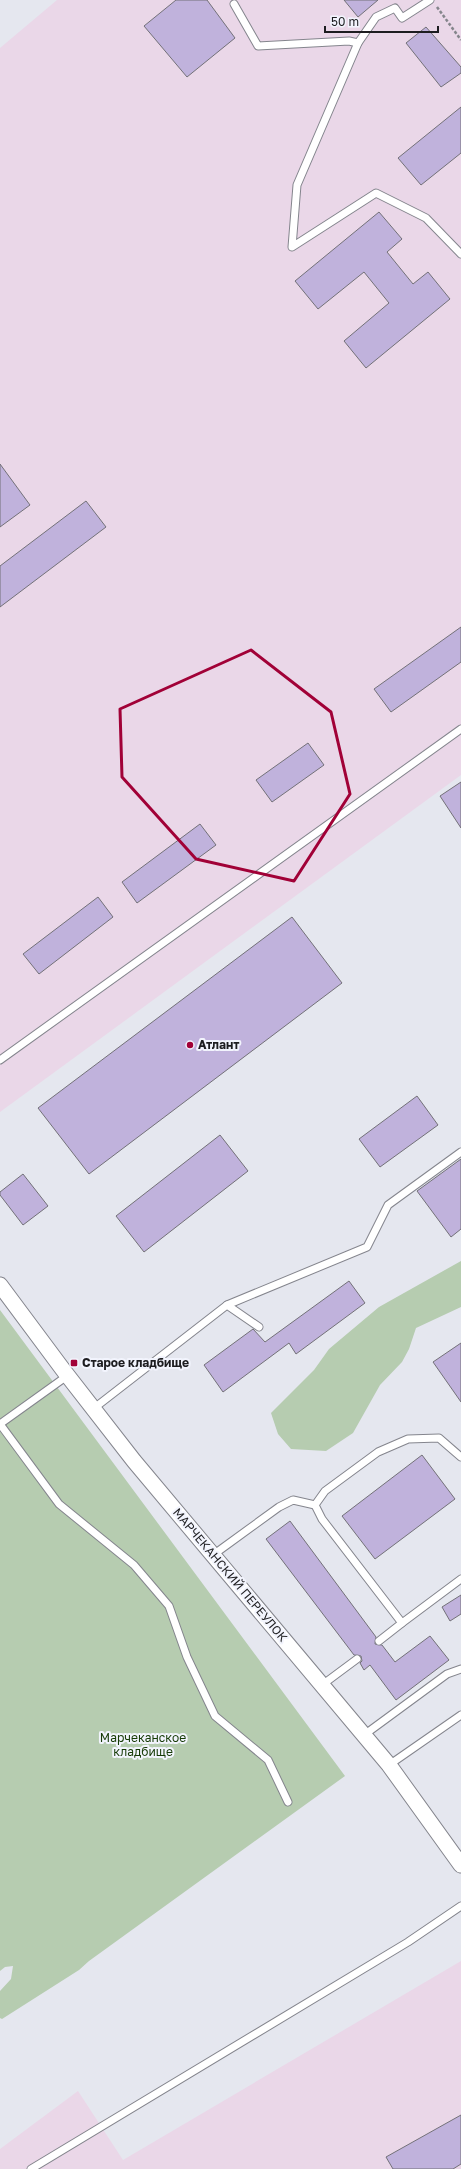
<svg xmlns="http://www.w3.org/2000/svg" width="461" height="2169" font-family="'Golos Text',sans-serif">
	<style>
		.industrial { fill: #ead7e8 }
		.green { fill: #b6ccb0 }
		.building { fill: #c0b2dc; stroke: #737178 }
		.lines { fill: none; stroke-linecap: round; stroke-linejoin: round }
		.service-casing { stroke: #84858d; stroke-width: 9 }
		.minor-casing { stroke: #84858d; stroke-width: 17 }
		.path { stroke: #84858b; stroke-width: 2.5; stroke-dasharray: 3 2; stroke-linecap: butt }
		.service { stroke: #fff; stroke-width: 7 }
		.minor { stroke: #fff; stroke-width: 15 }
		.marked { fill: none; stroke: #a10137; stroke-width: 3; stroke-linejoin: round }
		.poi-dot { fill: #a10137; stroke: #f2f4fd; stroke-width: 1.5 }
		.labels { text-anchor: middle; stroke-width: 4; stroke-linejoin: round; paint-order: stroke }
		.poi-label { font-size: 12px; font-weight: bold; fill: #1d1d20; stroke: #f2f4fd; text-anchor: start }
		.street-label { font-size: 12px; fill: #1d1d20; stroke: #f2f4fd }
		.park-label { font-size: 12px; fill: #153a05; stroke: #f2f4fd }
	</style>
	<rect width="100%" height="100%" fill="#e5e7ef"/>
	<g class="industrial">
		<path d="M 57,0 L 461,0 L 461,775 L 0,1112 L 0,48 Z"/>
		<path d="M 461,1961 L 461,2169 L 0,2169 L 0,2149 L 78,2091 L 123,2160 Z"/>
	</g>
	<g class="green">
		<path d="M 461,1261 L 461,1307 L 416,1328 L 409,1349 L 402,1362 L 380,1385 L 353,1433 L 326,1451 L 291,1449 L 278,1434 L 271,1413 L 314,1370 L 329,1349 L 379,1307 Z"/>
		<path d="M 0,1310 L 345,1776 L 89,1961 L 79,1970 L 2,2019 L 0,2018 L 0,1991 L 11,1979 L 13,1966 L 5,1967 L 0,1971 Z"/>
	</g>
	<g class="building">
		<path d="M 176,0 L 207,0 L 235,38 L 187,77 L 144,26 Z"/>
		<path d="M 344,0 L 378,0 L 358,17 Z"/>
		<path d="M 426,27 L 461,67 L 461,73 L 441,87 L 406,43 Z"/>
		<path d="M 461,107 L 461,153 L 421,185 L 398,158 Z"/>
		<path d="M 379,212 L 402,239 L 387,252 L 413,284 L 428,272 L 450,299 L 366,368 L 344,341 L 389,303 L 364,272 L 318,309 L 295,281 Z"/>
		<path d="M 0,464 L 30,505 L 0,527 Z"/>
		<path d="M 86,501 L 106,527 L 0,607 L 0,566 Z"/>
		<path d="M 461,627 L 461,662 L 391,712 L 374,689 Z"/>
		<path d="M 308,743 L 324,765 L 272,802 L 256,780 Z"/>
		<path d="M 461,782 L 461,828 L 440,796 Z"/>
		<path d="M 200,824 L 216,845 L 137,903 L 122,882 Z"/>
		<path d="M 98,897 L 113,917 L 39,974 L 23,954 Z"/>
		<path d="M 292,917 L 342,983 L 89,1174 L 38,1108 Z"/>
		<path d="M 417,1096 L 438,1125 L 380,1167 L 359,1139 Z"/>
		<path d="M 220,1135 L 248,1171 L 144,1252 L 116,1216 Z"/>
		<path d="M 461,1159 L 461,1229 L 451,1237 L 417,1191 Z"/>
		<path d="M 23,1174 L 48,1206 L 23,1225 L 0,1195 L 0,1192 Z"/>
		<path d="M 349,1281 L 365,1303 L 296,1354 L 289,1343 L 223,1392 L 204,1365 L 253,1329 L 265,1342 Z"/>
		<path d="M 461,1343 L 461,1402 L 433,1362 Z"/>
		<path d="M 422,1455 L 455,1499 L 375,1559 L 342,1516 Z"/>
		<path d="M 290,1521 L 376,1637 L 375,1644 L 382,1645 L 395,1662 L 430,1636 L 449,1660 L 396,1700 L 370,1665 L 364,1670 L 360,1663 L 362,1661 L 361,1656 L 354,1655 L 266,1539 Z"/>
		<path d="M 461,1595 L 461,1614 L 450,1621 L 442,1607 Z"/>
		<path d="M 461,2115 L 461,2164 L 453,2169 L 393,2169 L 386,2157 Z"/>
	</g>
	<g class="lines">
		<defs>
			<g id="service">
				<path d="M 234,4 L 258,46 L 349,41 L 358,43 L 376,17 L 395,8 L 402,18 L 430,0"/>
				<path d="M 358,43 L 297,185 L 292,247 L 376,193 L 426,218 L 461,254"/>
				<path d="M 0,1060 L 461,729"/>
				<path d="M 227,1305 L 367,1247 L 388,1205 L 461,1152"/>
				<path d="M 93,1409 L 227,1305 L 259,1327"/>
				<path d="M 0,1424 L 59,1504 L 134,1565 L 169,1606 L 187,1657 L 215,1716 L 268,1760 L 288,1802"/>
				<path d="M 0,1424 L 67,1376"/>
				<path d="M 461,1457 L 439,1438 L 408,1439 L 378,1452 L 325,1491 L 315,1505 L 322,1519 L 402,1623 L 461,1579"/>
				<path d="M 213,1555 L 279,1507 L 293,1500 L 315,1505"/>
				<path d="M 379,1641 L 402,1623"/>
				<path d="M 322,1685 L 357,1659"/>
				<path d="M 364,1735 L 447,1674 L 461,1669"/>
				<path d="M 389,1765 L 461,1715"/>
				<path d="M 31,2169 L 408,1942 L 461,1906"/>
			</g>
			<path id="minor" d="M 0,1285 L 64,1371 L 134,1461 L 389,1765 L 461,1865"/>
		</defs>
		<use href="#service" class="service-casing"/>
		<use href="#minor" class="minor-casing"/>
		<path class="path" d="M 437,7 L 461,40"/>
		<use href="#service" class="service"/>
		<use href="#minor" class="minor"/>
	</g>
	<path class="marked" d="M 251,650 L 331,712 L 350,794 L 294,881 L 196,859 L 122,777 L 120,709 Z"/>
	<g class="poi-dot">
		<circle cx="190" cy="1045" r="4"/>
		<rect x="70" y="1359" width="8" height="8" rx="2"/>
	</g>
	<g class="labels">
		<g class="poi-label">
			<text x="198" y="1049">Атлант</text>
			<text x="82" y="1367">Старое кладбище</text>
		</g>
		<g class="street-label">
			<text transform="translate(230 1575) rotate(50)" y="4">МАРЧЕКАНСКИЙ ПЕРЕУЛОК</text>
		</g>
		<g class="park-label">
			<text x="143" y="1742">Марчеканское<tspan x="143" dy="14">кладбище</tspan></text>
		</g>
	</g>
	<path d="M325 26v6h113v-6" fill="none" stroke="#1d1d20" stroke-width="2"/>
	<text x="331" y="26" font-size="12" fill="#1d1d20" stroke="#f2f4fd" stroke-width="3" paint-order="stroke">50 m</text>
</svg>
